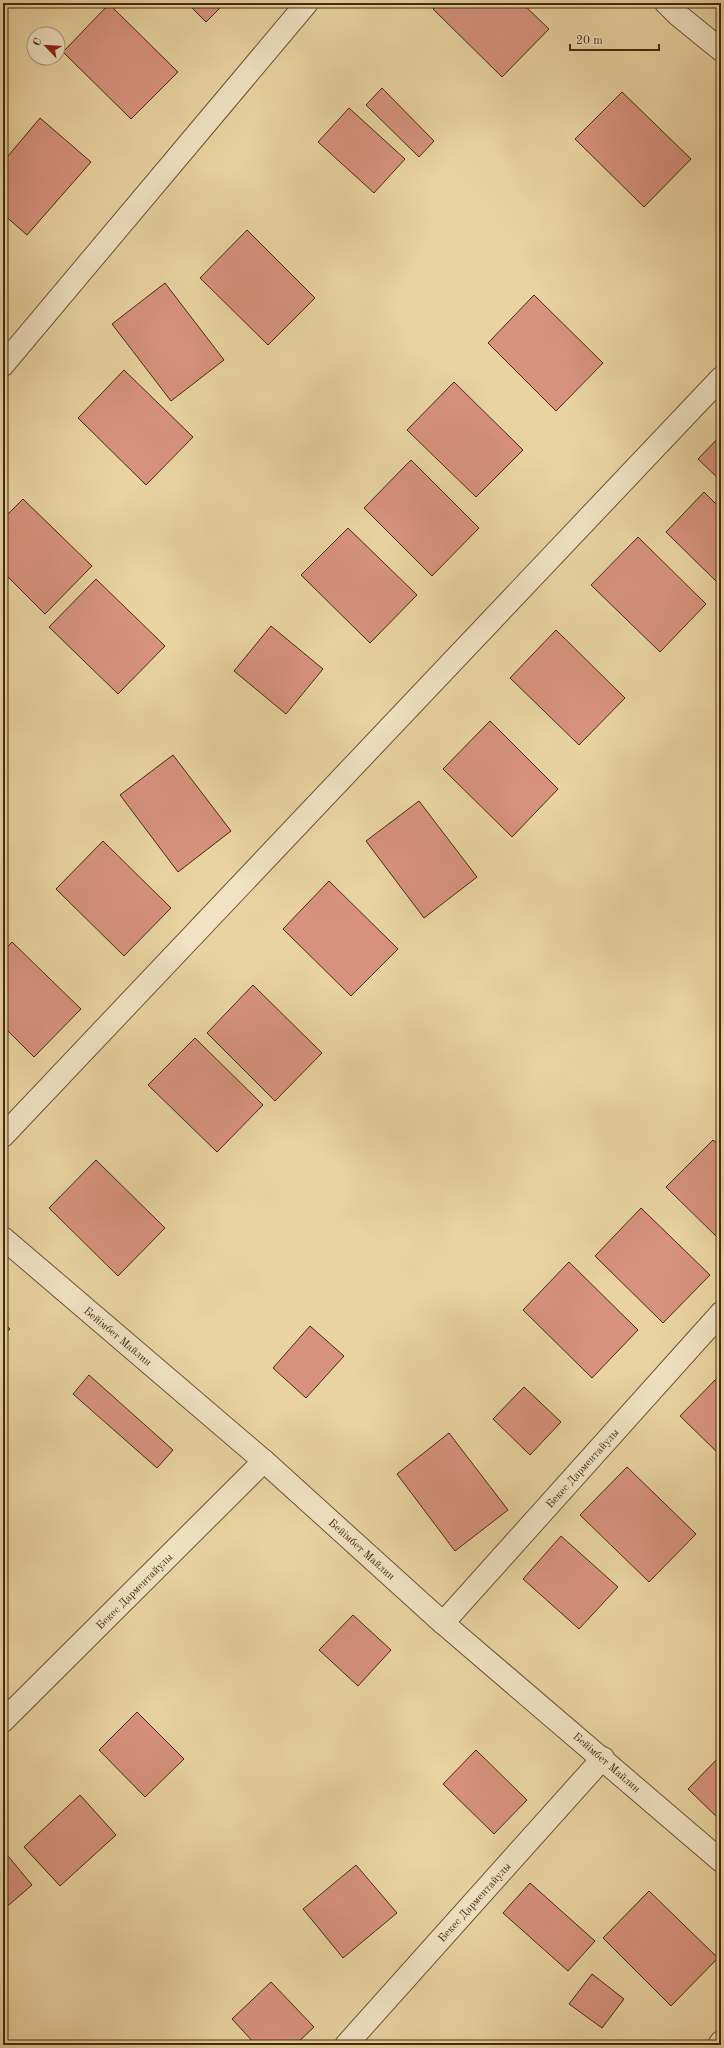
<svg xmlns="http://www.w3.org/2000/svg" width="724" height="2048" font-family="'Old Standard TT',serif">
	<style>
		.building { fill: #d7927d; stroke: #462a12 }
		.lines { fill: none; stroke-linecap: round; stroke-linejoin: round }
		.minor-casing { stroke: #6e5436; stroke-width: 24 }
		.tertiary-casing { stroke: #6e5436; stroke-width: 24 }
		.minor { stroke: #f0e2c2; stroke-width: 22 }
		.tertiary { stroke: #f0e2c2; stroke-width: 22 }
		.labels { text-anchor: middle; stroke-width: 3; stroke-linejoin: round; paint-order: stroke }
		.street-label { font-size: 11px; fill: #462a12; stroke: #f0e2c2 }
	</style>
	<rect width="100%" height="100%" fill="#e8d3a1"/>
	<filter id="stains"><feTurbulence type="fractalNoise" baseFrequency=".005" numOctaves="4"/><feColorMatrix values="0 0 0 0 .2 0 0 0 0 .09 0 0 0 0 .02 0 0 0 .5 -.17"/></filter>
	<radialGradient id="worn" r=".72"><stop offset=".6" stop-color="#630" stop-opacity="0"/><stop offset="1" stop-color="#630" stop-opacity=".3"/></radialGradient>
	<g class="building">
		<path d="M 187,3 L 225,3 L 206,22 Z"/>
		<path d="M 439,3 L 522,3 L 549,29 L 502,77 L 433,9 Z"/>
		<path d="M 109,4 L 178,72 L 131,119 L 63,52 Z"/>
		<path d="M 382,88 L 434,141 L 419,157 L 366,105 Z"/>
		<path d="M 622,92 L 691,159 L 644,207 L 575,139 Z"/>
		<path d="M 349,108 L 405,159 L 374,193 L 318,142 Z"/>
		<path d="M 40,118 L 91,162 L 27,235 L 3,214 L 3,162 Z"/>
		<path d="M 247,230 L 315,298 L 268,345 L 200,278 Z"/>
		<path d="M 165,283 L 224,360 L 171,401 L 112,324 Z"/>
		<path d="M 534,295 L 603,363 L 556,411 L 488,343 Z"/>
		<path d="M 124,370 L 193,437 L 146,485 L 78,418 Z"/>
		<path d="M 454,382 L 523,450 L 476,497 L 407,430 Z"/>
		<path d="M 721,435 L 721,481 L 698,459 Z"/>
		<path d="M 411,460 L 479,528 L 432,576 L 364,508 Z"/>
		<path d="M 704,492 L 721,509 L 721,586 L 666,532 Z"/>
		<path d="M 23,499 L 92,566 L 45,614 L 3,572 L 3,519 Z"/>
		<path d="M 348,528 L 417,595 L 370,643 L 301,575 Z"/>
		<path d="M 638,537 L 706,604 L 660,652 L 591,585 Z"/>
		<path d="M 96,579 L 165,646 L 118,694 L 49,627 Z"/>
		<path d="M 271,626 L 323,669 L 286,714 L 234,671 Z"/>
		<path d="M 556,630 L 625,698 L 579,745 L 510,678 Z"/>
		<path d="M 490,721 L 558,789 L 512,837 L 443,769 Z"/>
		<path d="M 173,755 L 231,831 L 178,872 L 120,795 Z"/>
		<path d="M 419,801 L 477,877 L 424,918 L 366,841 Z"/>
		<path d="M 103,841 L 171,908 L 124,956 L 56,889 Z"/>
		<path d="M 329,881 L 398,949 L 351,996 L 283,929 Z"/>
		<path d="M 12,942 L 81,1009 L 34,1057 L 3,1026 L 3,952 Z"/>
		<path d="M 253,985 L 322,1053 L 275,1101 L 207,1033 Z"/>
		<path d="M 195,1038 L 263,1105 L 217,1152 L 148,1085 Z"/>
		<path d="M 713,1140 L 721,1147 L 721,1241 L 666,1187 Z"/>
		<path d="M 96,1160 L 165,1228 L 118,1276 L 49,1208 Z"/>
		<path d="M 641,1208 L 710,1275 L 663,1323 L 595,1256 Z"/>
		<path d="M 569,1262 L 638,1330 L 592,1378 L 523,1310 Z"/>
		<path d="M 3,1322 L 10,1329 L 3,1336 Z"/>
		<path d="M 310,1326 L 344,1356 L 306,1398 L 273,1368 Z"/>
		<path d="M 721,1374 L 721,1456 L 680,1416 Z"/>
		<path d="M 89,1375 L 173,1450 L 157,1468 L 73,1394 Z"/>
		<path d="M 524,1387 L 561,1422 L 530,1455 L 493,1419 Z"/>
		<path d="M 449,1433 L 508,1510 L 455,1551 L 397,1474 Z"/>
		<path d="M 627,1467 L 696,1534 L 649,1582 L 580,1515 Z"/>
		<path d="M 561,1536 L 618,1587 L 579,1629 L 523,1579 Z"/>
		<path d="M 353,1615 L 391,1650 L 358,1686 L 319,1650 Z"/>
		<path d="M 137,1712 L 184,1759 L 145,1797 L 99,1750 Z"/>
		<path d="M 476,1750 L 527,1800 L 494,1834 L 443,1784 Z"/>
		<path d="M 721,1755 L 721,1821 L 688,1789 Z"/>
		<path d="M 80,1795 L 116,1835 L 60,1886 L 24,1847 Z"/>
		<path d="M 3,1850 L 32,1885 L 3,1910 Z"/>
		<path d="M 356,1865 L 397,1913 L 343,1958 L 303,1909 Z"/>
		<path d="M 530,1883 L 595,1941 L 568,1971 L 503,1913 Z"/>
		<path d="M 649,1891 L 718,1958 L 671,2006 L 603,1938 Z"/>
		<path d="M 592,1974 L 624,1999 L 602,2028 L 569,2004 Z"/>
		<path d="M 271,1982 L 314,2027 L 295,2045 L 256,2045 L 232,2019 Z"/>
	</g>
	<g class="lines">
		<defs>
			<g id="minor">
				<path d="M 666,3 L 678,15 L 721,50"/>
				<path d="M 3,365 L 307,3"/>
				<path d="M 3,1136 L 721,378"/>
				<path d="M 443,1623 L 721,1313"/>
				<path d="M 3,1721 L 264,1461"/>
				<path d="M 346,2045 L 603,1758"/>
			</g>
			<g id="tertiary">
				<path d="M 3,1238 L 264,1461 L 443,1623 L 721,1861"/>
				<path d="M 719,2045 L 721,2042"/>
			</g>
		</defs>
		<use href="#minor" class="minor-casing"/>
		<use href="#tertiary" class="tertiary-casing"/>
		<use href="#minor" class="minor"/>
		<use href="#tertiary" class="tertiary"/>
	</g>
	<g class="labels">
		<g class="street-label">
			<text transform="translate(118 1336) rotate(40)" y="4">Бейімбет Майлин</text>
			<text transform="translate(582 1468) rotate(-48)" y="4">Бекес Дарментайулы</text>
			<text transform="translate(362 1549) rotate(42)" y="4">Бейімбет Майлин</text>
			<text transform="translate(134 1591) rotate(-45)" y="4">Бекес Дарментайулы</text>
			<text transform="translate(607 1762) rotate(41)" y="4">Бейімбет Майлин</text>
			<text transform="translate(474 1902) rotate(-48)" y="4">Бекес Дарментайулы</text>
		</g>
	</g>
	<rect width="724" height="2048" fill="none" stroke="#e8d3a1" stroke-width="16"/>
	<rect x="4" y="4" width="716" height="2040" fill="none" stroke="#462a12" stroke-width="2"/>
	<rect x="8" y="8" width="708" height="2032" fill="none" stroke="#462a12"/>
	<g transform="translate(46 46) rotate(295)"><circle r="19" fill="#f0e2c2" stroke="#ac987c"/>
	<path d="M0-3L7 15L0 10L-7 15Z" fill="#8f2418"/>
	<text y="-6" font-size="11" font-weight="bold" text-anchor="middle" fill="#462a12">С</text>
	</g>
	<path d="M570 44v6h89v-6" fill="none" stroke="#462a12" stroke-width="2"/>
	<text x="576" y="44" font-size="12" fill="#462a12" stroke="#f0e2c2" stroke-width="3" paint-order="stroke">20 m</text>
	<rect width="100%" height="100%" filter="url(#stains)"/>
	<rect width="100%" height="100%" fill="url(#worn)"/>
</svg>
